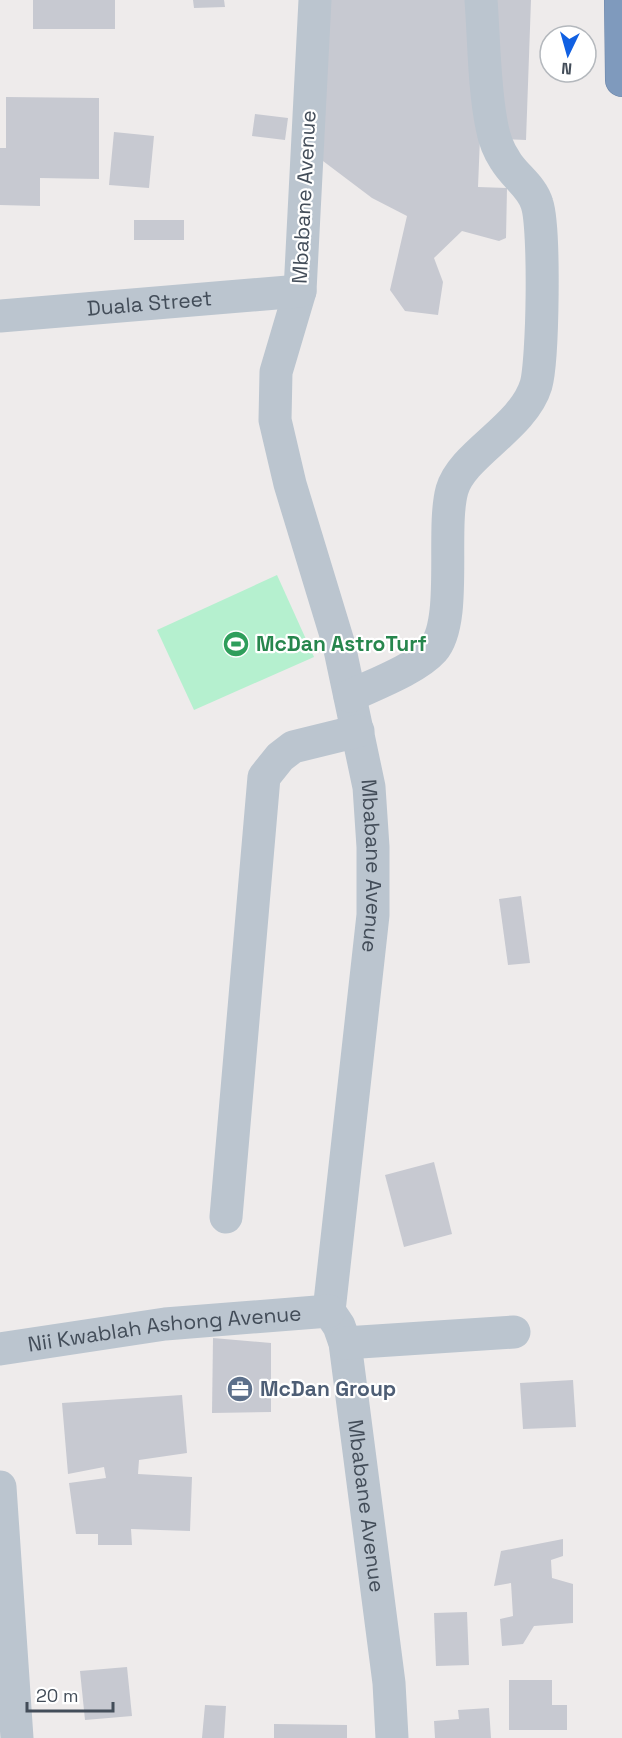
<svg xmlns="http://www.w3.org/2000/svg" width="622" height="1738" font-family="'Space Grotesk',sans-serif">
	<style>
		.green { fill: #b5f0cf }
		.building { fill: #c7c9d1 }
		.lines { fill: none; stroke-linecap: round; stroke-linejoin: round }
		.highway-casing { stroke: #6b85a9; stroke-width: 34 }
		.minor { stroke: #bbc5cf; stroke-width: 33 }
		.highway { stroke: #7f9abd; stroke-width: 33 }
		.labels { text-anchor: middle; stroke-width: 4.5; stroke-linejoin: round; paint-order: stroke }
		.street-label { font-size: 21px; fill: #434d59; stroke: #fff }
		.leisure-label { font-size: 21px; font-weight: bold; fill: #27864d; stroke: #fff; text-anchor: start }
		.service-label { font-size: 21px; font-weight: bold; fill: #4e5e75; stroke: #fff; text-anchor: start }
	</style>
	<rect width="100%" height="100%" fill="#eeebeb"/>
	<path class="green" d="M 277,575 L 314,657 L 194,710 L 157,630 Z"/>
	<g class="building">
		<rect x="33" y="0" width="82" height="29"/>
		<path d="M 193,0 L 224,0 L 225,7 L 194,8 Z"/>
		<path d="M 326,0 L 531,0 L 526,140 L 480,138 L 478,187 L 507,188 L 506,238 L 499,241 L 462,231 L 434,258 L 443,282 L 438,315 L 405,311 L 390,290 L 407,216 L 372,198 L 319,158 Z"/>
		<path d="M 6,97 L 99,98 L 99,179 L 40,178 L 40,206 L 0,205 L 0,148 L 6,148 Z"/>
		<path d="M 255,114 L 288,118 L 285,140 L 252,136 Z"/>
		<path d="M 114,132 L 154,136 L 149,188 L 109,185 Z"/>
		<rect x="134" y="220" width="50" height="20"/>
		<path d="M 521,896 L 530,963 L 508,965 L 499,899 Z"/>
		<path d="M 434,1162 L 452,1234 L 404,1247 L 385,1175 Z"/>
		<path d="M 213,1338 L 271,1343 L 271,1412 L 212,1413 Z"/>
		<path d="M 573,1380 L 576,1427 L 523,1429 L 520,1383 Z"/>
		<path d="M 182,1395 L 187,1453 L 139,1460 L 138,1474 L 192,1477 L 190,1531 L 131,1529 L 132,1545 L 98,1545 L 98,1534 L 76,1534 L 69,1483 L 106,1478 L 104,1467 L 68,1474 L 62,1403 Z"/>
		<path d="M 563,1539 L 563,1556 L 551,1560 L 552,1578 L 573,1584 L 573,1623 L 534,1626 L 523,1644 L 502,1646 L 500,1619 L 513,1616 L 511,1583 L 494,1586 L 501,1551 Z"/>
		<path d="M 467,1612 L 469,1665 L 436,1666 L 434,1613 Z"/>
		<path d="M 127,1667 L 132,1716 L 85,1720 L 80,1671 Z"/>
		<path d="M 509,1680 L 552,1680 L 552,1705 L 567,1705 L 567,1730 L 509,1730 Z"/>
		<path d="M 205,1705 L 226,1706 L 224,1738 L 202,1738 Z"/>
		<path d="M 489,1708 L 491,1738 L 435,1738 L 434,1721 L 459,1719 L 458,1710 Z"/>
		<path d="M 274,1724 L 347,1725 L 347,1738 L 274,1738 Z"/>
	</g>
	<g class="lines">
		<defs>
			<path id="highway" d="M 621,0 L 622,80"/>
		</defs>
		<use href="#highway" class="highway-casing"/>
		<g class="minor">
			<path id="s1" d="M 315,0 L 300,291 L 276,372 L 275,420 L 290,484 L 339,645 L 369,787 L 373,847 L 373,915 L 329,1311 L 339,1326 L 345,1343 L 389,1683 L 392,1738"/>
			<path id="s2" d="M 0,316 L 300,291"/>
			<path d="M 350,696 C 373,685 416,669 433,650 C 458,622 441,530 452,490 C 462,454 523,428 536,385 C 543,360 545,228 537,204 C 532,186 514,176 505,160 C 499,151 494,138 492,127 C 484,89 484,39 481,0"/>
			<path d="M 226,1217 L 264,777 L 280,757 L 293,747 L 358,731"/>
			<path d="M 345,1343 L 514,1332"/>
			<path id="s3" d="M 0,1349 L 165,1324 L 329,1311"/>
			<path d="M 0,1487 L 17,1738"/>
		</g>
		<use href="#highway" class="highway"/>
	</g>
	<defs>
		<symbol id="stadium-disc" viewBox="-11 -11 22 22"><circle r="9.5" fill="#2e9e5b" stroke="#fff"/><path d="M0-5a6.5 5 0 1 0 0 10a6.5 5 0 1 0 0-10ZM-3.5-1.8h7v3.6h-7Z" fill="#fff"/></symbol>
		<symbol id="office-disc" viewBox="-11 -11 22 22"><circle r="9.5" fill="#5c6f8a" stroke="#fff"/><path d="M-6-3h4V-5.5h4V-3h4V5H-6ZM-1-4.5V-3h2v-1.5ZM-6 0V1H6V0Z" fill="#fff"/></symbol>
	</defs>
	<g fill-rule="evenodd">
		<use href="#stadium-disc" x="221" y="629" width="30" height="30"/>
		<use href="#office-disc" x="225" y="1374" width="30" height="30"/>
	</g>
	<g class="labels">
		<g class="street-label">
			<text transform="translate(304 197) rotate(-87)" y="7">Mbabane Avenue</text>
			<text dy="7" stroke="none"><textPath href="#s2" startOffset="150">Duala Street</textPath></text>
			<text dy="7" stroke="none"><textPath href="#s1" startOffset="882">Mbabane Avenue</textPath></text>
			<text dy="7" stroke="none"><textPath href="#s3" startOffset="166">Nii Kwablah Ashong Avenue</textPath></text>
			<text dy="7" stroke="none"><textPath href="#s1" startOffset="1530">Mbabane Avenue</textPath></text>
		</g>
		<g class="leisure-label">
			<text x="256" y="651">McDan AstroTurf</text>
		</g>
		<g class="service-label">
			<text x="260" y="1396">McDan Group</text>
		</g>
	</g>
	<g transform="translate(568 54) rotate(185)"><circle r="28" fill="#ffffff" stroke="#b4b8bd" stroke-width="1.5"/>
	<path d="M0-4.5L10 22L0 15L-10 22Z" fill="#1160e2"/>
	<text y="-9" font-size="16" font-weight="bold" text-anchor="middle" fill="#434d59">N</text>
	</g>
	<path d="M27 1702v9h86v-9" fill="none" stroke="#434d59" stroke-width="3"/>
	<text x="36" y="1702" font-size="18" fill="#434d59" stroke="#ffffff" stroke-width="4.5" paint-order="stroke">20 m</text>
</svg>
